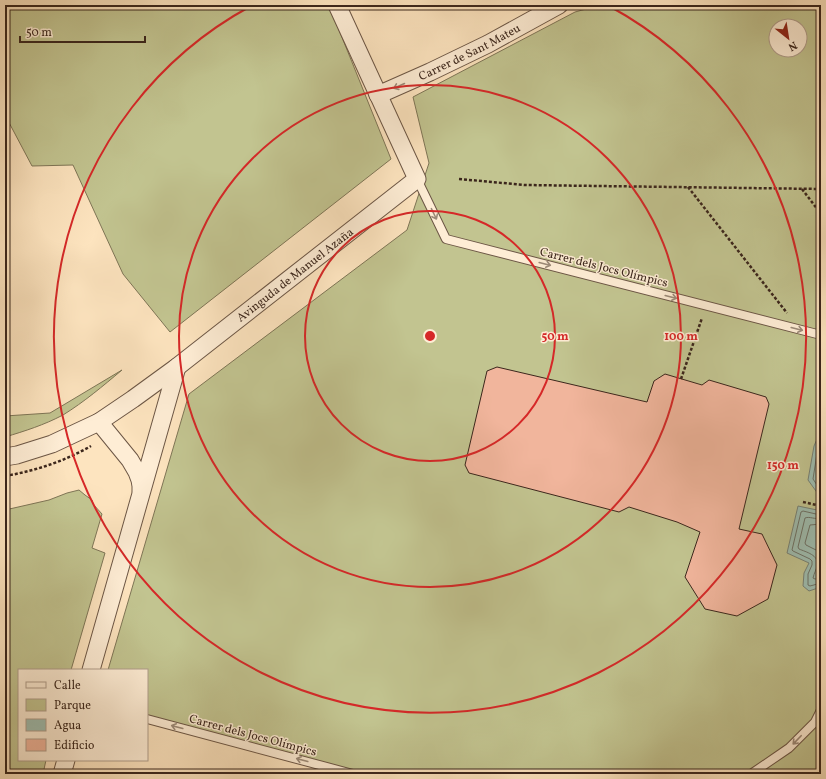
<svg xmlns="http://www.w3.org/2000/svg" width="826" height="779" font-family="Vollkorn,serif">
	<style>
		.green { fill: #c2c490; stroke: #7e7556; fill-rule: evenodd }
		.water { fill: #9fbfb2; stroke: #778276 }
		.lines { fill: none; stroke-linecap: round; stroke-linejoin: round }
		.shore { stroke: #6d7267; stroke-width: 1 }
		.building { fill: #f1b59c; stroke: #3b261c }
		.service-casing { stroke: #6c5645; stroke-width: 10 }
		.minor-casing { stroke: #6c5645; stroke-width: 19 }
		.path { stroke: #3b261c; stroke-width: 2.5; stroke-dasharray: 3 2; stroke-linecap: butt }
		.service { stroke: #feedd5; stroke-width: 8 }
		.minor { stroke: #feedd5; stroke-width: 17 }
		.oneway { stroke: #9c8a78 }
		.ring { fill: none; stroke: #d62828; stroke-width: 2 }
		.labels { text-anchor: middle; stroke-width: 3; stroke-linejoin: round; paint-order: stroke }
		.street-label { font-size: 12px; fill: #3b261c; stroke: #feedd5 }
		.centre { fill: #d62828; stroke: #feedd5; stroke-width: 2 }
		.ring-label { font-size: 12px; text-anchor: middle; font-weight: bold; fill: #d62828; stroke: #feedd5; stroke-width: 3; stroke-linejoin: round; paint-order: stroke }
	</style>
	<rect width="100%" height="100%" fill="#fde4bf"/>
	<filter id="stains"><feTurbulence type="fractalNoise" baseFrequency=".005" numOctaves="4"/><feColorMatrix values="0 0 0 0 .2 0 0 0 0 .09 0 0 0 0 .02 0 0 0 .5 -.17"/></filter>
	<radialGradient id="worn" r=".72"><stop offset=".6" stop-color="#630" stop-opacity="0"/><stop offset="1" stop-color="#630" stop-opacity=".3"/></radialGradient>
	<g class="green">
		<path d="M 5,5 L 329,5 L 391,159 L 170,332 L 123,274 L 73,165 L 32,166 L 5,115 Z"/>
		<path d="M 601,5 L 821,5 L 821,774 L 341,774 L 147,720 L 147,670 L 108,670 L 189,394 L 407,230 L 429,163 L 413,97 L 575,12 ZM 776,26 L 800,26 L 800,50 L 776,50 Z"/>
		<path d="M 122,370 C 103,386 84,402 63,415 C 44,425 25,431 5,437 L 5,416 L 50,413 Z"/>
		<path d="M 79,490 L 85,495 L 92,500 L 93,504 L 102,514 L 92,548 L 105,553 L 71,670 L 19,670 L 19,760 L 46,760 L 43,774 L 5,774 L 5,510 L 49,500 L 67,493 Z"/>
	</g>
	<g class="water">
		<path d="M 821,430 L 821,498 L 808,480 L 814,446 Z"/>
		<path d="M 798,506 L 817,510 L 821,507 L 821,585 L 818,588 L 809,591 L 803,586 L 804,573 L 809,563 L 787,553 Z"/>
	</g>
	<g class="lines">
		<g class="shore">
			<path d="M 821,440 L 818,447 L 813,479 L 821,491"/>
			<path d="M 821,512 L 816,514 L 803,511 L 801,512 L 792,550 L 793,551 L 810,559 L 812,561 L 812,565 L 808,574 L 808,585 L 810,586 L 821,583"/>
			<path d="M 821,518 C 815,520 810,516 805,518 L 798,547 L 799,549 C 806,552 819,555 817,565 C 817,569 814,573 813,578 L 815,579 L 821,578"/>
			<path d="M 821,524 L 810,525 L 805,543 L 806,545 L 816,550 L 821,555"/>
		</g>
	</g>
	<path class="building" d="M 497,367 L 647,402 L 654,381 L 665,374 L 702,385 L 709,380 L 766,397 L 769,404 L 739,529 L 762,534 L 777,565 L 768,599 L 737,616 L 705,609 L 685,577 L 700,532 L 677,522 L 629,507 L 619,512 L 469,473 L 465,465 L 487,371 Z"/>
	<g class="lines">
		<defs>
			<g id="service">
				<path d="M 417,179 L 446,239 L 821,335"/>
				<path d="M 147,719 L 353,774"/>
				<path d="M 751,774 L 789,748 L 815,722 L 821,710"/>
			</g>
			<g id="minor">
				<path id="s1" d="M 378,95 L 430,72 L 488,44 L 559,5"/>
				<path d="M 99,422 L 130,460 L 137,472 L 140,480 L 141,486 L 141,491"/>
				<path id="s2" d="M 5,457 L 17,455 L 52,444 L 99,422 L 133,399 L 177,367 L 417,179 L 337,5"/>
				<path d="M 91,670 L 177,367"/>
				<path d="M 62,774 L 66,760"/>
			</g>
		</defs>
		<use href="#service" class="service-casing"/>
		<use href="#minor" class="minor-casing"/>
		<g class="path">
			<path d="M 459,179 L 525,185 L 821,189"/>
			<path d="M 688,187 L 787,313"/>
			<path d="M 802,189 L 821,214"/>
			<path d="M 681,379 L 702,318"/>
			<path d="M 5,476 C 35,471 65,461 91,446"/>
			<path d="M 803,502 L 821,506"/>
		</g>
		<use href="#service" class="service"/>
		<use href="#minor" class="minor"/>
	</g>
	<defs><path id="oneway-shaft" d="M-6 0H5M1.5-3L5.5 0L1.5 3" fill="none" stroke-width="1.6" stroke-linecap="round" stroke-linejoin="round"/></defs>
	<g class="oneway">
		<use href="#oneway-shaft" transform="translate(399 86) rotate(156)"/>
		<use href="#oneway-shaft" transform="translate(434 214) rotate(64)"/>
		<use href="#oneway-shaft" transform="translate(545 264) rotate(14)"/>
		<use href="#oneway-shaft" transform="translate(671 297) rotate(14)"/>
		<use href="#oneway-shaft" transform="translate(797 329) rotate(14)"/>
		<use href="#oneway-shaft" transform="translate(177 727) rotate(-165)"/>
		<use href="#oneway-shaft" transform="translate(797 740) rotate(134)"/>
		<use href="#oneway-shaft" transform="translate(302 760) rotate(-165)"/>
	</g>
	<g class="ring">
		<circle cx="430" cy="336" r="125"/>
		<circle cx="430" cy="336" r="251"/>
		<path d="M609 6A376 376 0 1 1 251 6"/>
	</g>
	<g class="labels">
		<g class="street-label">
			<text dy="4" stroke="none"><textPath href="#s1" startOffset="101">Carrer de Sant Mateu</textPath></text>
			<text transform="translate(604 267) rotate(14)" y="4">Carrer dels Jocs Olímpics</text>
			<text dy="4" stroke="none"><textPath href="#s2" startOffset="346">Avinguda de Manuel Azaña</textPath></text>
			<text transform="translate(253 735) rotate(15)" y="4">Carrer dels Jocs Olímpics</text>
		</g>
	</g>
	<circle cx="430" cy="336" r="6" class="centre"/>
	<g class="ring-label">
		<text x="555" y="340">50 m</text>
		<text x="681" y="340">100 m</text>
		<text x="783" y="469">150 m</text>
	</g>
	<rect width="826" height="779" fill="none" stroke="#fde4bf" stroke-width="20"/>
	<rect x="6" y="6" width="814" height="767" fill="none" stroke="#3b261c" stroke-width="2"/>
	<rect x="10" y="10" width="806" height="759" fill="none" stroke="#3b261c"/>
	<rect x="18" y="669" width="130" height="92" fill="#feedd5" stroke="#b09d8b"/>
	<rect x="26" y="682" width="20" height="6" fill="#feedd5" stroke="#b09d8b"/>
	<text x="54" y="689" font-size="12" fill="#3b261c">Calle</text>
	<rect x="26" y="699" width="20" height="12" fill="#c2c490" stroke="#b09d8b"/>
	<text x="54" y="709" font-size="12" fill="#3b261c">Parque</text>
	<rect x="26" y="719" width="20" height="12" fill="#9fbfb2" stroke="#b09d8b"/>
	<text x="54" y="729" font-size="12" fill="#3b261c">Agua</text>
	<rect x="26" y="739" width="20" height="12" fill="#f1b59c" stroke="#b09d8b"/>
	<text x="54" y="749" font-size="12" fill="#3b261c">Edificio</text>
	<g transform="translate(788 38) rotate(150)"><circle r="19" fill="#feedd5" stroke="#b09d8b"/>
	<path d="M0-3L7 15L0 10L-7 15Z" fill="#8f2418"/>
	<text y="-6" font-size="11" font-weight="bold" text-anchor="middle" fill="#3b261c">N</text>
	</g>
	<path d="M20 36v6h125v-6" fill="none" stroke="#3b261c" stroke-width="2"/>
	<text x="26" y="36" font-size="12" fill="#3b261c" stroke="#feedd5" stroke-width="3" paint-order="stroke">50 m</text>
	<rect width="100%" height="100%" filter="url(#stains)"/>
	<rect width="100%" height="100%" fill="url(#worn)"/>
</svg>
